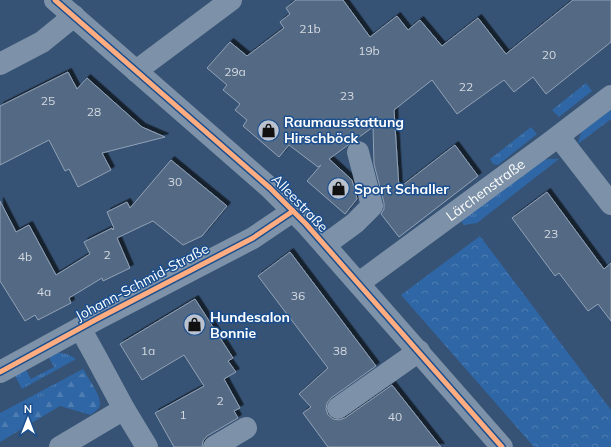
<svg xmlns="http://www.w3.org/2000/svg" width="611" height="447" font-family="Mulish,sans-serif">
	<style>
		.grass { fill: url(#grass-tufts) }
		.forest { fill: url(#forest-firs) }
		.park { fill: url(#park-crowns) }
		.building { fill: #526984; stroke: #92a2b6; filter: url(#shadow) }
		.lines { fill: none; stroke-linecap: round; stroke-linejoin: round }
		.minor { stroke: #7d92a8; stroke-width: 22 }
		.cycleway-casing { stroke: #1b4f8f; stroke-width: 8 }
		.cycleway { stroke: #ffac80; stroke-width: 5 }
		.labels { text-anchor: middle; stroke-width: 3; stroke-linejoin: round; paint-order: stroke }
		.number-label { font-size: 12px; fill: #d4dae0 }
		.poi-label { font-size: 14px; font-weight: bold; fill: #fff; stroke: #1b4f8f; text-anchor: start }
		.street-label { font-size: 14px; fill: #fff; stroke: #1b4f8f }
	</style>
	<defs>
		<pattern id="grass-tufts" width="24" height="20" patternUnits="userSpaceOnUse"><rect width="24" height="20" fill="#2f66a5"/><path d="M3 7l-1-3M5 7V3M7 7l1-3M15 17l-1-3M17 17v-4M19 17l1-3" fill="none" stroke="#4e7db2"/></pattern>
		<pattern id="forest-firs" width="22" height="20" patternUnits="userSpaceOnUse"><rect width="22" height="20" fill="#2f66a5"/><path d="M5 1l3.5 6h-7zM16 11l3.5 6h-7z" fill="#4e7db2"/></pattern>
		<pattern id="park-crowns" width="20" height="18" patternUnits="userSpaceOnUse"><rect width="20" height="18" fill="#2f66a5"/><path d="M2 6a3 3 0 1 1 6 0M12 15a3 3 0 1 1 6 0" fill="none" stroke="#4e7db2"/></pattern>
		<filter id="shadow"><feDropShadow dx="3.5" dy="-3.5" stdDeviation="0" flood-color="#0009"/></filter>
	</defs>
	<rect width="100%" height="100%" fill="#365274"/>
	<g class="grass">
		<path d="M 586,83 L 592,91 L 559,117 L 552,110 Z"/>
		<path d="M 611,102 L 611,119 L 578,144 L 581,132 Z"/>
		<path d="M 531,127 L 537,134 L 498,165 L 493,164 L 490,159 Z"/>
		<path d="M 549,159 L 559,159 L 477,223 L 464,225 L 460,220 L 541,160 Z"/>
		<path d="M 54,353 C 63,352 69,354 76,359 L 22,389 L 14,374 L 25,368 L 31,379 L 54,367 L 48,356 Z"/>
		<path d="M 83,369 L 85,372 L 0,421 L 0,413 Z"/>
	</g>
	<path class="forest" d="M 85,372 C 89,380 101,395 100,405 C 99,409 94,412 91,415 L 60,406 L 0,442 L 0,421 Z"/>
	<path class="park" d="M 480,236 L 611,410 L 611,447 L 534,447 L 401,295 Z"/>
	<g class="building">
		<path d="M 296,0 L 343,0 L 370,37 L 397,16 L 408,30 L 420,20 L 442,46 L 478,18 L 506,54 L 573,0 L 611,0 L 611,42 L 546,94 L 533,77 L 514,92 L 504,80 L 457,114 L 432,80 L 394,110 L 399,188 L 455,145 L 478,176 L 399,237 L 381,214 L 384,209 L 384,203 L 374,164 L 373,127 L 355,140 L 350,143 L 348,145 L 329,159 L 352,180 L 357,199 L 345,214 L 307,181 L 321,165 L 318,167 L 289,145 L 279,157 L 243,126 L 247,120 L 235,110 L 240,104 L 223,90 L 227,85 L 207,68 L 230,42 L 247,56 L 284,28 L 280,22 L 290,14 L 286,8 Z"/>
		<path d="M 68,72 L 77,89 L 87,78 L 142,127 L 165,137 L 102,153 L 111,170 L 78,187 L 69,169 L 65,171 L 49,140 L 0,165 L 0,106 Z"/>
		<path d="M 171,160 L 227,206 L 202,236 L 183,245 L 153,221 L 140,227 L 117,238 L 130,268 L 103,281 L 102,278 L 69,298 L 71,303 L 38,320 L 35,315 L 25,321 L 0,281 L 0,201 L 16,232 L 29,225 L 56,275 L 90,254 L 84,242 L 112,228 L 113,230 L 114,228 L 107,212 L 127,202 L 130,208 Z"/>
		<path d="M 547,192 L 604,269 L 611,263 L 611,321 L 598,304 L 588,311 L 559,273 L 555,276 L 512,218 Z"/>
		<path d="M 290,252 L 376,366 L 331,398 L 327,403 L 326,409 L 328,415 L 333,419 L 339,420 L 345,418 L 392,385 L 441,447 L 328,447 L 303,413 L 311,407 L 299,394 L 328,368 L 258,276 Z"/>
		<path d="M 195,299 L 233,358 L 228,361 L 236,372 L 224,379 L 240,408 L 234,411 L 238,418 L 207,436 L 203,441 L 202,447 L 174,447 L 155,413 L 204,386 L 184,355 L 142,380 L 120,344 Z"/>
	</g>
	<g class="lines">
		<g class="minor">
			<path d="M 55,0 L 270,188 L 306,224 L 502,447"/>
			<path d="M 0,64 L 42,42 L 74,16"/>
			<path d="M 136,71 L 231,0"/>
			<path d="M 559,137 L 611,204"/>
			<path d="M 325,245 L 355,223 L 372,206 L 358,152"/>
			<path id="s1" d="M 359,283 L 548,144 L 611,96"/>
			<path d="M 80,328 L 95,355 L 124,409 L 147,447"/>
			<path d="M 0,372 L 97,319 L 253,238 L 293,211"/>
			<path d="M 338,408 L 419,351"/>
			<path d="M 60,447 L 124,409"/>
			<path d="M 214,447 L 246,428"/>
		</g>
		<defs>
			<g id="cycleway">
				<path d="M 55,0 L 270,188 L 306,224 L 502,447"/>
				<path d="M 0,372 L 97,319 L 253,238 L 293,211"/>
			</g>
		</defs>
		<use href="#cycleway" class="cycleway-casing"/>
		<use href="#cycleway" class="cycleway"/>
	</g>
	<defs>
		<symbol id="shop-disc" viewBox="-11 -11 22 22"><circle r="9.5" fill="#b9c2ce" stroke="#1b4f8f"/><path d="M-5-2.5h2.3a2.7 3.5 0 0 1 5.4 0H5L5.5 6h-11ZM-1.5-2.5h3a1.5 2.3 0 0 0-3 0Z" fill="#111"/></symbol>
	</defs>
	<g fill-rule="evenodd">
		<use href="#shop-disc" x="256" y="118" width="25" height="25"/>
		<use href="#shop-disc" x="326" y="176" width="25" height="25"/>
		<use href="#shop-disc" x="182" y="312" width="25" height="25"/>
	</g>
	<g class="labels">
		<g class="number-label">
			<text x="310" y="33">21b</text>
			<text x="369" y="55">19b</text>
			<text x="549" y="59">20</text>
			<text x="235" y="76">29a</text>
			<text x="466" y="91">22</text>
			<text x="347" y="100">23</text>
			<text x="48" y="105">25</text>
			<text x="94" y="116">28</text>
			<text x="175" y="186">30</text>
			<text x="551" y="238">23</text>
			<text x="107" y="259">2</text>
			<text x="25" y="261">4b</text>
			<text x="44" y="296">4a</text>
			<text x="298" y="300">36</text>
			<text x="148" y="355">1a</text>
			<text x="340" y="355">38</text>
			<text x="220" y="405">2</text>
			<text x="183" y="419">1</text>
			<text x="395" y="421">40</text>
		</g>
		<g class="poi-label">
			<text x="284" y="127">Raumausstattung<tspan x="284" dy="16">Hirschböck</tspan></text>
			<text x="354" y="194">Sport Schaller</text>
			<text x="210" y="322">Hundesalon<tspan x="210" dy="16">Bonnie</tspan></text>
		</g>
		<g class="street-label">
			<text dy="5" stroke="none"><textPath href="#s1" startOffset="157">Lärchenstraße</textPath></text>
			<text transform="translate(300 203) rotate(46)" y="5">Alleestraße</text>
			<text transform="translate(142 282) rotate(-28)" y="5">Johann-Schmid-Straße</text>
		</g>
	</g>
	<g transform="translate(28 419)" stroke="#1b4f8f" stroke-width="3" paint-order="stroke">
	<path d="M0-3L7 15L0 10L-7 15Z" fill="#ffffff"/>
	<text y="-6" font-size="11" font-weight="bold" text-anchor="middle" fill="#ffffff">N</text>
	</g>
</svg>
